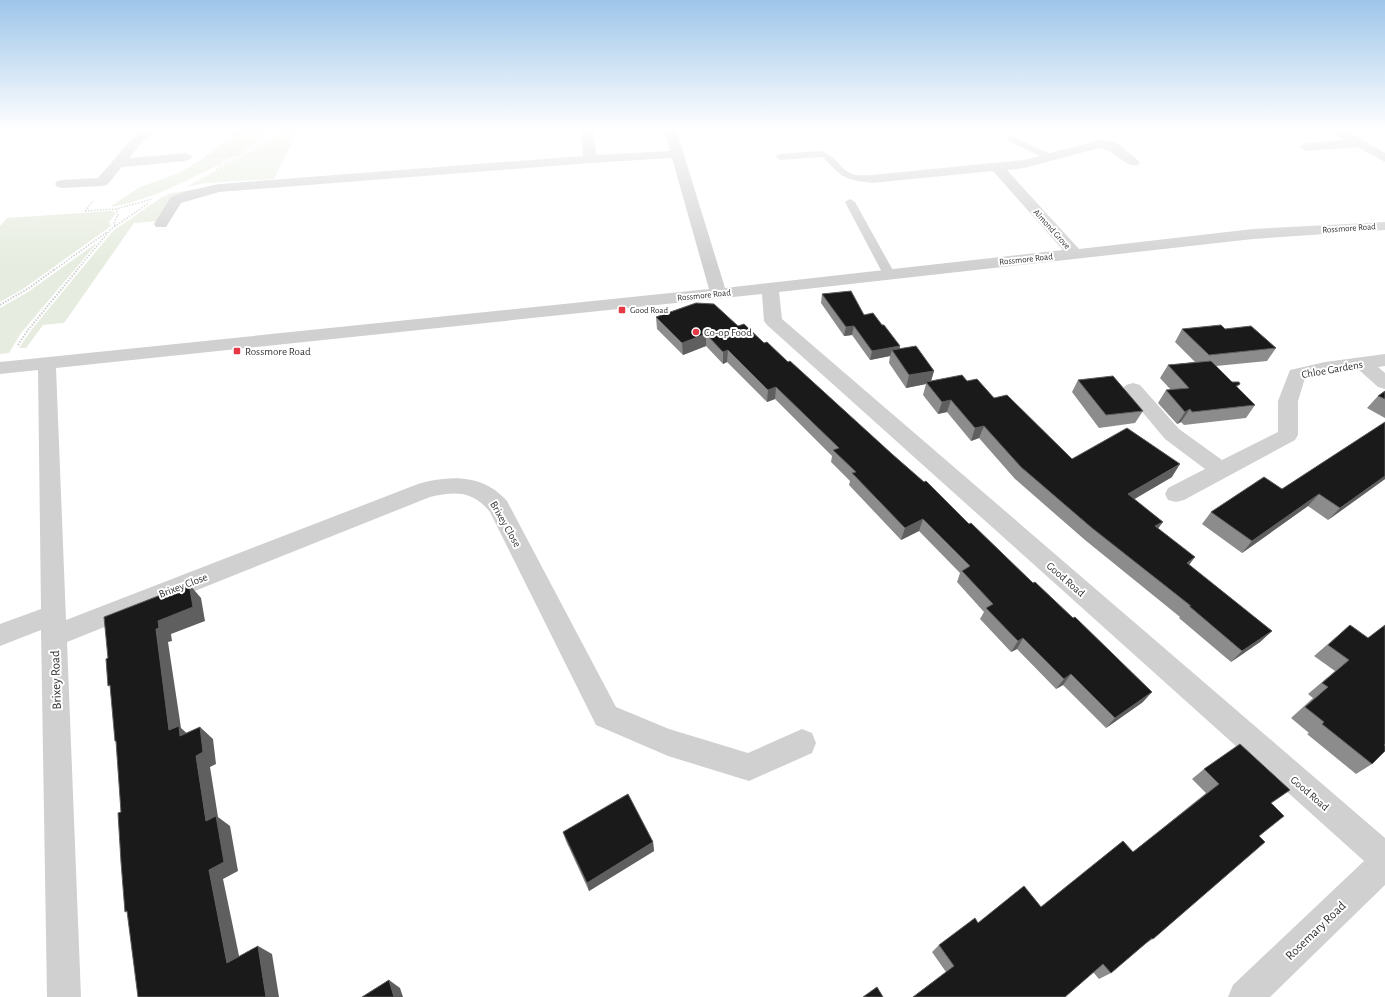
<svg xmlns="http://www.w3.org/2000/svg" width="1385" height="997" font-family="'Alegreya Sans',sans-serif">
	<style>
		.green { fill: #e6ecdf }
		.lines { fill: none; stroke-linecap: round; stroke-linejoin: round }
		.path-far1 { stroke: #cdcdcd; stroke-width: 1.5; stroke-dasharray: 1.5 1.5; stroke-linecap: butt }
		.path { stroke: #cdcdcd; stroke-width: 2; stroke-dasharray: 1.5 1.5; stroke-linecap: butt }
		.service { fill: #d0d0d0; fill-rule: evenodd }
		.minor { fill: #d0d0d0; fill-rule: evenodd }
		.wall { fill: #8c8c8c }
		.shaded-wall { fill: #5f5f5f }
		.building { fill: #1a1a1a; stroke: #5f5f5f }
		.poi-dot { fill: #e63946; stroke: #fff; stroke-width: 1.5 }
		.labels { text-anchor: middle; stroke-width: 4; stroke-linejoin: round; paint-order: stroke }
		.far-street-label { font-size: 9px; fill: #333; stroke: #fff }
		.far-poi-label { font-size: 9px; fill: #333; stroke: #fff; text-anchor: start }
		.poi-label { font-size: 11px; fill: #333; stroke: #fff; text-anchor: start }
		.street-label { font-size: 11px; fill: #333; stroke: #fff }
		.near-street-label { font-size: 13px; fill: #333; stroke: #fff }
	</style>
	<rect width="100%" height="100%" fill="#fff"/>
	<g class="green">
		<path d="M 237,129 L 273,129 C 251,149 225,162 198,175 C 169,189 142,202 110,207 L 140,187 L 179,173 L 203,158 L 221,144 Z"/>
		<path d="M 282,129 L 299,129 L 274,179 L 205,183 L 186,187 L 261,146 Z"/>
		<path d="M 193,190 L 158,221 L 134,223 L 64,323 L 43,325 L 26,348 L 19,348 L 32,329 L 113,231 L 162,197 L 172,193 Z"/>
		<path d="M 112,211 L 116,213 L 109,222 L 111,226 L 23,289 L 0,302 L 0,226 L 7,218 Z"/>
		<path d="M 98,242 L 21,333 L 9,353 L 0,354 L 0,308 L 28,292 Z"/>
	</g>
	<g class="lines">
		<g class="path-far1">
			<path d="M 206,156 L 243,154"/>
			<path d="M 216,169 L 260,144 L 277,129"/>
			<path d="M 85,211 L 116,209 L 152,199"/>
			<path d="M 85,211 L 93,201"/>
			<path d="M 115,226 L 114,223 L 118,215 L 116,209"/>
			<path d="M 54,270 L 107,232"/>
			<path d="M 77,270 L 111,229 L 149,203"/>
		</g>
		<g class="path">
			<path d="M 0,305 L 29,288 L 55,269"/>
			<path d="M 18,345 L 28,330 L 78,269"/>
		</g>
		<g class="service">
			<path d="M 1012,136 L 1054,156 L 1056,158 L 1054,160 L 1048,160 L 1009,141 L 1007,139 Z"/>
			<path d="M 820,151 C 836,155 837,166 850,173 C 858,178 871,172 877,179 C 874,183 870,182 866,182 C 843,180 838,173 824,158 L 820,157 L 780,160 L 775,157 L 780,154 Z"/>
			<path d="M 850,199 L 855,202 L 895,274 L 893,276 L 885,276 L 883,274 L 845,202 Z"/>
		</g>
		<g class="minor">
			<path d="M 145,129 L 159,129 L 145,139 L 129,158 L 186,153 L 193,157 L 186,161 L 122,167 L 107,185 L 102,186 L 62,188 L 57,187 L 55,184 L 57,181 L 62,180 L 98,178 L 137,133 Z"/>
			<path d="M 581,129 L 593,129 L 596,155 L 670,151 L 664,129 L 676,129 L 725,288 L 1063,250 L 993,171 L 872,183 L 867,182 L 865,179 L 867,176 L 872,175 L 1024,160 L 1099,140 L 1116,142 L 1140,162 L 1138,165 C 1124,168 1115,149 1099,148 L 1024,168 L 1007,170 L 1079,249 L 1253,229 L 1385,222 L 1385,230 L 1253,239 L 779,292 L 782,319 L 1385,838 L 1385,885 L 1270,997 L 1228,997 L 1233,985 L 1364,861 L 767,325 L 764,321 L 762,294 L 56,368 L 66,620 L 418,484 C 450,475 483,474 507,501 L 616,707 L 669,729 L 748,753 L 802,729 L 812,733 L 816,743 L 812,753 L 749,781 L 668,756 L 596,725 L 490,512 C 473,491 456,491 430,497 L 67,642 L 81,997 L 47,997 L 41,630 L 0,646 L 0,624 L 41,609 L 38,370 L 0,374 L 0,362 L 709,289 L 672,158 L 590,163 L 219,192 L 181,203 L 166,227 L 156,227 L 154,224 L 171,197 L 187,191 L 219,184 L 583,156 Z"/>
			<path d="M 1329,129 L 1343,129 L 1385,153 L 1385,162 L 1357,147 L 1306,151 L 1300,147 L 1306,143 L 1345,140 Z"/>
			<path d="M 1385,354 L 1385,366 L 1378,367 L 1385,373 L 1385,389 L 1378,387 L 1358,369 L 1305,378 L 1298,401 L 1298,435 L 1295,440 L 1184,500 L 1176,502 L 1168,500 L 1165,494 L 1168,488 L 1205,469 L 1165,439 L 1123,389 L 1126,385 L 1133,383 L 1140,385 L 1179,429 L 1222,460 L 1278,432 L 1278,401 L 1290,370 L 1325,362 Z"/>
		</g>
	</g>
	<g class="wall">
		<path d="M 822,294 L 864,315 L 882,325 L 900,346 L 899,349 L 934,371 L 931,381 L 967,381 L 994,398 L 1072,459 L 1172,477 L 1134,499 L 1158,529 L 1189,565 L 1272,631 L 1260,642 L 1231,662 L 1179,618 L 1180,617 L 1085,540 L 1015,479 L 979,438 L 971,441 L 947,412 L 938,414 L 923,395 L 926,384 L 906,388 L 889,363 L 890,356 L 870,360 L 852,335 L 844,336 L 821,303 Z"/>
		<path d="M 656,317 L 738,326 L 764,343 L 1143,702 L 1106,728 L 1063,685 L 1056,689 L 1017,649 L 1011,652 L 980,619 L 984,612 L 957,582 L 960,573 L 919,531 L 901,540 L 849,485 L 850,481 L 831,462 L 832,456 L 775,399 L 767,402 L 727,362 L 723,364 L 706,346 L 683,355 L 657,329 Z"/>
		<path d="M 1182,329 L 1225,329 L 1276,348 L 1267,361 L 1216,366 L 1232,382 L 1240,384 L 1237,387 L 1255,405 L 1246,418 L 1184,425 L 1181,422 L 1177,424 L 1158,403 L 1166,390 L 1171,390 L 1160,378 L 1168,365 L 1195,362 L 1175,342 Z"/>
		<path d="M 1078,380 L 1143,411 L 1135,423 L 1099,428 L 1072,392 Z"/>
		<path d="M 1385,391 L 1385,418 L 1367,408 L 1378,396 Z"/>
		<path d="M 1385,422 L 1385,479 L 1328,520 L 1308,506 L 1242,553 L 1202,524 L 1211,512 L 1282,489 Z"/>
		<path d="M 1350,625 L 1384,745 L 1372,764 L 1356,774 L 1307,734 L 1309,733 L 1291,718 L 1313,698 L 1308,694 L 1335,671 L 1314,656 Z"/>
		<path d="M 1204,769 L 1271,803 L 1259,836 L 1153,939 L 1143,945 L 1111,973 L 1099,979 L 1093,972 L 946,972 L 932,952 L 939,945 L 978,923 L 1041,907 L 1133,852 L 1206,793 L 1192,779 Z"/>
		<path d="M 563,832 L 653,842 L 654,851 L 589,891 L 566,841 Z"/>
	</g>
	<g class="shaded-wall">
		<path d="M 854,326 L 852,335 L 844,336 L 846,327 Z"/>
		<path d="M 706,334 L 706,346 L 683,355 L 682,343 Z"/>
		<path d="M 900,346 L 898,355 L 892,350 L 890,356 L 870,360 L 872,351 Z"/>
		<path d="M 728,350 L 727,362 L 723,364 L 723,352 Z"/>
		<path d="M 934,371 L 930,384 L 926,382 L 926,384 L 906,388 L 909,375 Z"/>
		<path d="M 776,387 L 775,399 L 767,402 L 768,390 Z"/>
		<path d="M 951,400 L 947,412 L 938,414 L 942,402 Z"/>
		<path d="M 1190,409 L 1181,422 L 1177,424 L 1185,412 Z"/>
		<path d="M 984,426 L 979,438 L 971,441 L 975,428 Z"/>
		<path d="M 1180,464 L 1172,477 L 1121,507 L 1128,494 Z"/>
		<path d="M 1385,476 L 1385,479 L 1328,520 L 1340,508 Z"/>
		<path d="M 1319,494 L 1308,506 L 1242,553 L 1252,541 Z"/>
		<path d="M 923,519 L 919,531 L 901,540 L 905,528 Z"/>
		<path d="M 1163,522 L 1154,534 L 1155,526 Z"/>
		<path d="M 1195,557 L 1186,569 L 1187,563 Z"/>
		<path d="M 189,584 L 201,598 L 205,621 L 171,634 L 172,641 L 168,642 L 181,728 L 192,738 L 194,748 L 169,730 L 156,629 L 158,621 Z"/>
		<path d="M 1272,631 L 1260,642 L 1231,662 L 1242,651 Z"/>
		<path d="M 1023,638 L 1017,649 L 1011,652 L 1018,641 Z"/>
		<path d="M 1071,674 L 1063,685 L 1056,689 L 1064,679 Z"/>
		<path d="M 1152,692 L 1143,702 L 1106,728 L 1115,718 Z"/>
		<path d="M 200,727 L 213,739 L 216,764 L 210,767 L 218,817 L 230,826 L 238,871 L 223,879 L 242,970 L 227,963 L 209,870 L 206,821 L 196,756 Z"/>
		<path d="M 653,842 L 654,851 L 589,891 L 587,883 Z"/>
		<path d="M 258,946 L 272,954 L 279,997 L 266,997 Z"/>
		<path d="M 389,980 L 400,988 L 403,997 L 394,997 Z"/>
	</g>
	<g class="building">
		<path d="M 851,291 L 864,315 L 873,313 L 882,325 L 884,325 L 900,346 L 872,351 L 854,326 L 846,327 L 822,294 Z"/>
		<path d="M 696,303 L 714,304 L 738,326 L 744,324 L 764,343 L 767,342 L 788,362 L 790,361 L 892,454 L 924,482 L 926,481 L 969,524 L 971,523 L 1033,583 L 1035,582 L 1073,618 L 1075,617 L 1152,692 L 1115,718 L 1071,674 L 1064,679 L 1023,638 L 1018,641 L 986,608 L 993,604 L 962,571 L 970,566 L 923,519 L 905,528 L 852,473 L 856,472 L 833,450 L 839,448 L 776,387 L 768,390 L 728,350 L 723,352 L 706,334 L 682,343 L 656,317 Z"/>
		<path d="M 1221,325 L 1225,329 L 1251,326 L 1276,348 L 1209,355 L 1182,329 Z"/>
		<path d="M 916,346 L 934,371 L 909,375 L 892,350 Z"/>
		<path d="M 1211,361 L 1232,382 L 1239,382 L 1240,384 L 1236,386 L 1255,405 L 1192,412 L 1190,409 L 1185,412 L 1166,390 L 1189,388 L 1168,365 Z"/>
		<path d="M 962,375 L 967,381 L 977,379 L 994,398 L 1007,395 L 1072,459 L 1127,428 L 1180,464 L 1128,494 L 1163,522 L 1155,526 L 1195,557 L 1187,563 L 1272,631 L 1242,651 L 1189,606 L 1191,606 L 1092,528 L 1021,467 L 984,426 L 975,428 L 951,400 L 942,402 L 926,382 Z"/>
		<path d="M 1113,376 L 1143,411 L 1106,415 L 1078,380 Z"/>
		<path d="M 1385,391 L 1385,399 L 1378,396 Z"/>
		<path d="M 1385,422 L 1385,476 L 1340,508 L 1319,494 L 1252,541 L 1211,512 L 1264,477 L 1282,489 Z"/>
		<path d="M 189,584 L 193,607 L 158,621 L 159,628 L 156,629 L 169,730 L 179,726 L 180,736 L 200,727 L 203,752 L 196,756 L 206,821 L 216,816 L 224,862 L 209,870 L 227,963 L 258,946 L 266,997 L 138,997 L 127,911 L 125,912 L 121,862 L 118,813 L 121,812 L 116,741 L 115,741 L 110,685 L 108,686 L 106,659 L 108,658 L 104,617 Z"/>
		<path d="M 1350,625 L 1368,638 L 1385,625 L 1385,744 L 1384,745 L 1385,746 L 1385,751 L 1372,764 L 1322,724 L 1324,722 L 1305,707 L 1328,687 L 1322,683 L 1349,660 L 1328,645 Z"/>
		<path d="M 1240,744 L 1290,790 L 1271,803 L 1284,816 L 1259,836 L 1265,842 L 1153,939 L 1152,938 L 1111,973 L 1103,964 L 1065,997 L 913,997 L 954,966 L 939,945 L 975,918 L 978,923 L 1024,886 L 1041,907 L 1123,841 L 1133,852 L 1219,784 L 1204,769 Z"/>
		<path d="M 628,794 L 653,842 L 587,883 L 563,832 Z"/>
		<path d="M 389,980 L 394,997 L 362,997 Z"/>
		<path d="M 877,987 L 883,997 L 863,997 Z"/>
	</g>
	<linearGradient id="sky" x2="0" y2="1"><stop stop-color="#9ec6ea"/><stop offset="0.48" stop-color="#fff"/><stop offset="1" stop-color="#fff" stop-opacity="0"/></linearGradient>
	<rect width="1385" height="268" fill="url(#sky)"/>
	<g class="poi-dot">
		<rect x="618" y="306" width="8" height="8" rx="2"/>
		<circle cx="696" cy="332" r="4"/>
		<rect x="233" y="347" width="8" height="8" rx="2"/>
	</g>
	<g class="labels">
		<g class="far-street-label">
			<text transform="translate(1349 228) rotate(-4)" y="3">Rossmore Road</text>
			<text transform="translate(1052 229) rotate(48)" y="3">Almond Grove</text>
			<text transform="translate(1026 259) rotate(-6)" y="3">Rossmore Road</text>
			<text transform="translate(704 295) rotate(-6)" y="3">Rossmore Road</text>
		</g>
		<g class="far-poi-label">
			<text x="630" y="313">Good Road</text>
		</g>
		<g class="poi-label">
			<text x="704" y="336">Co-op Food</text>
			<text x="245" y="355">Rossmore Road</text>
		</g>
		<g class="street-label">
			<text transform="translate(1332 369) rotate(-10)" y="4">Chloe Gardens</text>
			<text transform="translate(506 524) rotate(60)" y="4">Brixey Close</text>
			<text transform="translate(1066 579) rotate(41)" y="4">Good Road</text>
			<text transform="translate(183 585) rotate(-21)" y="4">Brixey Close</text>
			<text transform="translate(1310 793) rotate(41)" y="4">Good Road</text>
		</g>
		<g class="near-street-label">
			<text transform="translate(55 680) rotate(-92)" y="5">Brixey Road</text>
			<text transform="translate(1315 930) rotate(-44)" y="5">Rosemary Road</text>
		</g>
	</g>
</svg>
